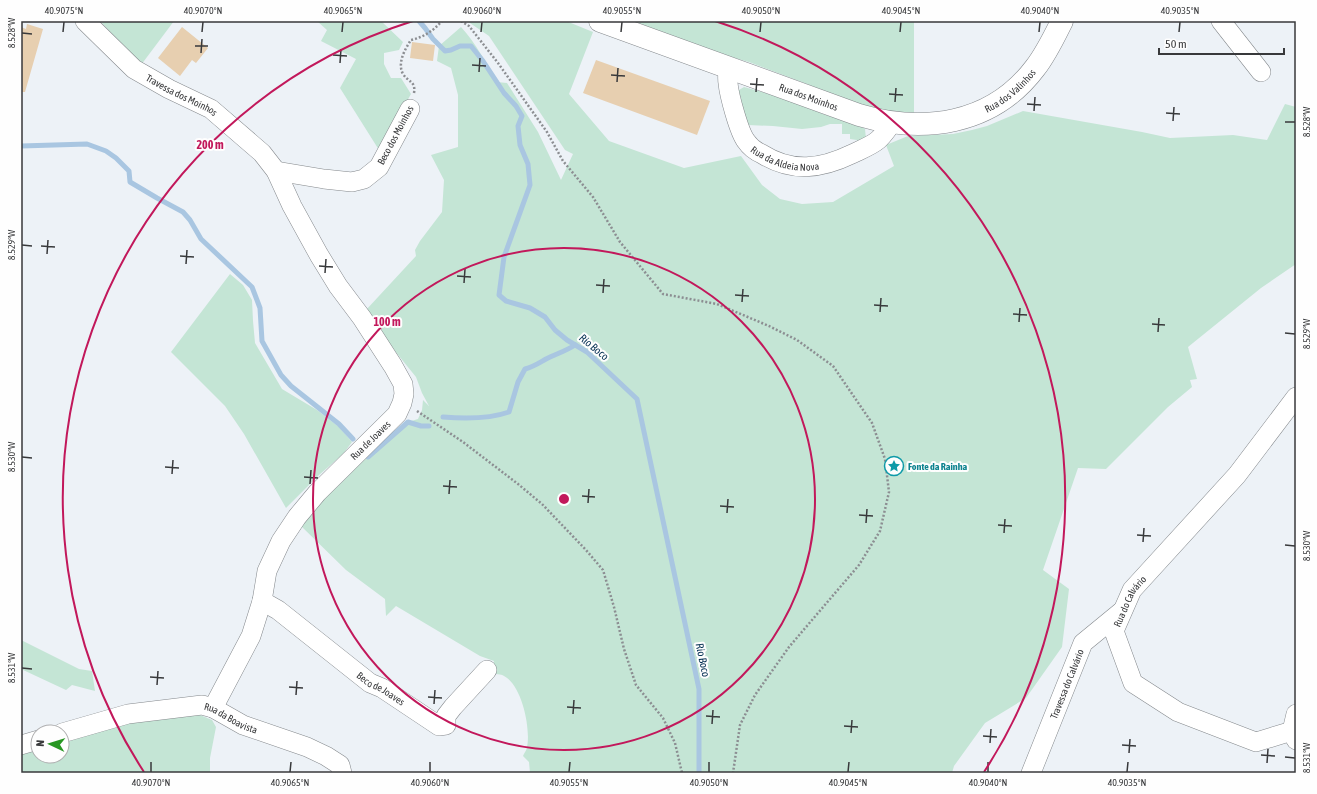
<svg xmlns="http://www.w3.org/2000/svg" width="1317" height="794" font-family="'Asap Condensed',sans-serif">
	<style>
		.green { fill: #c4e5d5 }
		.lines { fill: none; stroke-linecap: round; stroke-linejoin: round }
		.stream { stroke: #a9c6e1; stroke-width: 5 }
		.building { fill: #e7cfb0 }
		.minor-casing { stroke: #84888c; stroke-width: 20 }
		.secondary-casing { stroke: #84888c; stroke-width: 23 }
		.path { stroke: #8c8e92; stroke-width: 2.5; stroke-dasharray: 2 2; stroke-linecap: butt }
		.minor { stroke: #fff; stroke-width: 19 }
		.secondary { stroke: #fff; stroke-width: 22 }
		.ticks { fill: none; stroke: #38393b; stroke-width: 1.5 }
		.ring { fill: none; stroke: #c2185b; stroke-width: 2 }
		.labels { text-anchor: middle; stroke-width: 4; stroke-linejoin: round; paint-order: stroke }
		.street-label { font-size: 10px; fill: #38393b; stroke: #fefefe }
		.culture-label { font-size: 10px; font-weight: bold; fill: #0d838f; stroke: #fefefe; text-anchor: start }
		.water-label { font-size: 11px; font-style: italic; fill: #002d50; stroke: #fefefe }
		.centre { fill: #c2185b; stroke: #fefefe; stroke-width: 2 }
		.ring-label { font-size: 12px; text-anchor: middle; font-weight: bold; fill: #c2185b; stroke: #fefefe; stroke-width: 4; stroke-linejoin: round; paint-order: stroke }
		.neatline { fill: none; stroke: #38393b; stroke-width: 1.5 }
		.ticks-label { font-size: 10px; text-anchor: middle; fill: #38393b }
	</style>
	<rect width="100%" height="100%" fill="#edf2f7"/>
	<g class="green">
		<path d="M 100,21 L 174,21 L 141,65 Z"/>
		<path d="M 317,21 L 381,21 L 403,42 L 399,50 L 384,53 L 384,64 L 391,78 L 401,78 L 411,94 L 379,150 L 340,88 L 356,59 L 321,41 L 327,30 Z"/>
		<path d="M 467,21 L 566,21 L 593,32 L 569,94 L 609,141 L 684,168 L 741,156 L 762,185 L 780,199 L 802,204 L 833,202 L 894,166 L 886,145 L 908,136 L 953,134 L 972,130 L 987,126 L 1023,111 L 1142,132 L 1170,138 L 1233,135 L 1267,140 L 1285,104 L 1296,107 L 1296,264 L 1261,288 L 1188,347 L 1197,379 L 1190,380 L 1192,387 L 1168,407 L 1106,469 L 1078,468 L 1043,570 L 1069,589 L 1062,647 L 1026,698 L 985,723 L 954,766 L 952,773 L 530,773 L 529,762 L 523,756 C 524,753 527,750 527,747 C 531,729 522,685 504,676 C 501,674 495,674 492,674 L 494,661 L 480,656 L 396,606 L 386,616 L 385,599 L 346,570 L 301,526 L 311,510 L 336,488 L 362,462 L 408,422 L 418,419 L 422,410 L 423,400 L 429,406 L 422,393 L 416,377 L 386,340 L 366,310 L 416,256 L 415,250 L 420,241 L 442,212 L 444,180 L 431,155 L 458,147 L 458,95 L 451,68 L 437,61 L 439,46 L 461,27 C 476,43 486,63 497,82 L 507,83 L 538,132 L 561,180 L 573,154 L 565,150 L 489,36 Z"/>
		<path d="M 633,21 L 914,21 L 914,114 L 910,118 L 841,99 L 807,84 L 749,62 L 713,52 Z"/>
		<path d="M 744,87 L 787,99 L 823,114 L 861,126 L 865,129 L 866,139 L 856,146 L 857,140 L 850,139 L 850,134 L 842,134 L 842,124 L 830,124 L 821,127 L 802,129 L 773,126 L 748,125 L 738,93 L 739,90 Z"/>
		<path d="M 230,274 L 243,285 L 252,300 L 253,321 L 255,343 L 282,389 L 317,410 L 339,427 L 352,442 L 343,454 L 319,475 L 286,508 L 244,434 L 225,406 L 171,352 Z"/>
		<path d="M 21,640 L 79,669 L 92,671 L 95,691 L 72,685 L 66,690 L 21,669 Z"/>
		<path d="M 200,715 L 212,720 L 216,727 L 210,758 L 210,773 L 21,773 L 21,755 L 38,749 L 38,756 L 62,756 L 62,742 L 121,725 L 145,719 Z"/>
	</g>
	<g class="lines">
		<g class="stream">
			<path d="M 419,21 L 425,28 L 433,39 L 445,51 L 451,50 L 460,46 L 471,46 L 483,61 L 504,93 L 516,106 L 522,116 L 518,126 L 520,145 L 528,164 L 530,185 L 504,257 L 499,295 L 506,301 L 530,308 L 545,317 L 555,330 L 567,340 L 587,352 L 637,399 L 699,689 L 699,773"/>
			<path d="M 21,146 L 87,144 L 106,151 L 116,158 L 129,171 L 130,182 L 157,198 L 183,212 L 190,220 L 201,239 L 252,287 L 260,308 L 262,341 L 281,375 L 291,386 L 339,424 L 353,439"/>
			<path d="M 443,417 C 465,419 489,419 509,412 L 518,382 L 525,369 C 533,367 539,363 546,359 C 556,354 566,351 575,345"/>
			<path d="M 367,456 L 368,457 L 408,422 L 421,426 L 429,426"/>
		</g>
	</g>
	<g class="building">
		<path d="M 27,24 L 43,29 L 25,92 L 21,92 L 21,27 L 26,29 Z"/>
		<path d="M 182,27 L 208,48 L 196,63 L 192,60 L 180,76 L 158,58 Z"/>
		<path d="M 412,42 L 435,45 L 433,61 L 410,58 Z"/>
		<path d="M 596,60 L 710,101 L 697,135 L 583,93 Z"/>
	</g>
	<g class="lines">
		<defs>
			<g id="minor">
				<path id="s1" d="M 85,21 L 134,69 L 169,89 L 211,109 L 262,153 L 276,171 L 292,206 L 319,255 L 338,286 L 362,318 L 393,366 L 403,384 L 404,394 L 402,403 L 397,414 L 317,493 L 297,517 L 281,541 L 267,571 L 262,601 L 251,636 L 213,708"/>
				<path d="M 1221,21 L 1261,72"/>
				<path id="s2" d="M 728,68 C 728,73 727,78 728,83 C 729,95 739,132 746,141 C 750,147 755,151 762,154 C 792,173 821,169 852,154 C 860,150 871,146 878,140 C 883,136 888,128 892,123"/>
				<path d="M 276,171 L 324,179 L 352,182 L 364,179 L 379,167 L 410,109"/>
				<path id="s3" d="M 262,601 L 278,610 L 370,683 L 382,688 L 439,726 L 446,725 L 446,716 L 453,707 L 487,670"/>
				<path d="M 1296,714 L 1292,731 L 1296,740"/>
				<path id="s4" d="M 1292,731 L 1256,742 L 1178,712 L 1133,683 L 1114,631 L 1132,590 L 1237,475 L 1296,397"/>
				<path id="s5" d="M 62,733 L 128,714 L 202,705 L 213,708 L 243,725 L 307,747 L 326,756 L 340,765 L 342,773"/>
				<path d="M 21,745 L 38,740"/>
				<path id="s6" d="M 1031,773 L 1083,643 L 1122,611"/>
			</g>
			<g id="secondary">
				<path id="s7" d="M 600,21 L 859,115 C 923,134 992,125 1035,68 C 1046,54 1054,37 1062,21"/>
			</g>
		</defs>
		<use href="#minor" class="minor-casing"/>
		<use href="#secondary" class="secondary-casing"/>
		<g class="path">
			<path d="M 461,21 L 469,26 L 498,63 L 547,132 L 563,161 L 593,197 L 620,242 L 663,294 L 717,304 L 769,326 L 797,340 L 833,366 L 872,423 L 885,459 L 889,492 L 880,531 L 859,565 L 789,647 L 755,695 L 740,725 L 733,773"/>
			<path d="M 414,93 C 416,81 408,82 403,74 C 397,63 405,49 411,40 C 424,37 433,31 442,21"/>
			<path d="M 417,411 L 463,442 L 518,484 L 542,504 L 586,550 L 603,570 L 614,607 L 624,649 L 636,685 L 663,718 L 675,743 L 682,773"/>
		</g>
		<use href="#minor" class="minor"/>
		<use href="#secondary" class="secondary"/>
	</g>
	<path class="ticks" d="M 63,32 L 64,22M 202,32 L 203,22M 342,32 L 343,22M 481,32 L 482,22M 621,32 L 622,22M 760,32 L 761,22M 900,32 L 901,22M 1039,32 L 1040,22M 1179,32 L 1180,22M 22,33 L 32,34M 195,46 L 208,46M 201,53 L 202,39M 333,55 L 347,56M 340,63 L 341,49M 472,65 L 486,66M 479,72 L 480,58M 611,75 L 625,76M 617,82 L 618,68M 750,84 L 764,85M 756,92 L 757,78M 889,94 L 903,95M 895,102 L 896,88M 1027,104 L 1041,105M 1034,111 L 1035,97M 1166,113 L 1180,114M 1173,121 L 1174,107M 1285,122 L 1295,122M 22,245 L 32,246M 41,246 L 55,247M 47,254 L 48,240M 180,256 L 194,257M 186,264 L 187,250M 319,266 L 333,267M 325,273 L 326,259M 457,276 L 471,277M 464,283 L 465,269M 596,285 L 610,286M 603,293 L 604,279M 735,295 L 749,296M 742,302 L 743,289M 874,305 L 888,306M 880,312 L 881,298M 1013,314 L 1027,315M 1019,322 L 1020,308M 1152,324 L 1165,325M 1158,332 L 1159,318M 1285,333 L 1295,334M 22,457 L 32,458M 165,467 L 179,468M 172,474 L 173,460M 304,477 L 318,478M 310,484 L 311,470M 443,486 L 457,487M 449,494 L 450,480M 582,496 L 595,497M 588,503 L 589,489M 720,506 L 734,507M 727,513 L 728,499M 859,515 L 873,516M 866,523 L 867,509M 998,525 L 1012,526M 1004,533 L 1005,519M 1137,535 L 1151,536M 1143,542 L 1144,528M 1285,545 L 1295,546M 22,668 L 32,669M 150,677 L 164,678M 157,685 L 158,671M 289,687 L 303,688M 296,695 L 297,681M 428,697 L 442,698M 434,704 L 435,690M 567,707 L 581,708M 573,714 L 574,700M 706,716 L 720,717M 712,724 L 713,710M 844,726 L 858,727M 851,733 L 852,720M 983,736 L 997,737M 990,743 L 991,729M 1122,745 L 1136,746M 1129,753 L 1130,739M 1261,755 L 1275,756M 1285,757 L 1295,758M 1267,763 L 1268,749M 151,772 L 151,762M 290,772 L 291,762M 430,772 L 430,762M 569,772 L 570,762M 709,772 L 709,762M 848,772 L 849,762M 988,772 L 988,762M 1127,772 L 1128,762"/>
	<g class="ring">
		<circle cx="564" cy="499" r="251"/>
		<path d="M144 772A501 501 0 0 1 413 21M715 21A501 501 0 0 1 984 772"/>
	</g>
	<defs>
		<symbol id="sight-ring" viewBox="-11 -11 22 22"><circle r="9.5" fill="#fefefe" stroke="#0f9aa8" stroke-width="1.5"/><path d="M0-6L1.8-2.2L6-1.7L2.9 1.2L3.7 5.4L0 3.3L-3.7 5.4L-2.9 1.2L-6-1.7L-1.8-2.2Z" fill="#0f9aa8"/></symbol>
	</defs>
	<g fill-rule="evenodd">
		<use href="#sight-ring" x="883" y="455" width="22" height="22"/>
	</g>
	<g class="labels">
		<g class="street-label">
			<text dy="4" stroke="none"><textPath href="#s7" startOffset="436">Rua dos Valinhos</textPath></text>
			<text dy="4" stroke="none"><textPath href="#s1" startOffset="123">Travessa dos Moinhos</textPath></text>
			<text dy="4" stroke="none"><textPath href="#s7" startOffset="222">Rua dos Moinhos</textPath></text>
			<text transform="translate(395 135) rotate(-62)" y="4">Beco dos Moinhos</text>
			<text dy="4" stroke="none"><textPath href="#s2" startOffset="121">Rua da Aldeia Nova</textPath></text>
			<text transform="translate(370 440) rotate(-44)" y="4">Rua de Joaves</text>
			<text dy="4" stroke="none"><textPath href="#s4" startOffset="264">Rua do Calvário</textPath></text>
			<text dy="4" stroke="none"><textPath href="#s6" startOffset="96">Travessa do Calvário</textPath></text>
			<text dy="4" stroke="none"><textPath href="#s3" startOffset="148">Beco de Joaves</textPath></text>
			<text dy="4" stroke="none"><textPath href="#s5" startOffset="175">Rua da Boavista</textPath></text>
		</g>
		<g class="culture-label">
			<text x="908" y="470">Fonte da Rainha</text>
		</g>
		<g class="water-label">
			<text transform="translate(594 347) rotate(39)" y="4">Rio Boco</text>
			<text transform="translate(703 660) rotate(78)" y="4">Rio Boco</text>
		</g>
	</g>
	<circle cx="564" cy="499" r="6" class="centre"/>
	<g class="ring-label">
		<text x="210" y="149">200 m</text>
		<text x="387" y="326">100 m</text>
	</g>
	<rect width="1317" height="794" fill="none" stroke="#fefefe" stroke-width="44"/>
	<g transform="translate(50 744) rotate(274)"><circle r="19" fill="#fefefe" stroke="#afafb0"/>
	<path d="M0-3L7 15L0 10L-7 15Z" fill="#289723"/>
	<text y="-6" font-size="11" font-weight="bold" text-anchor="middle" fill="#38393b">N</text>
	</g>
	<path d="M1159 48v6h125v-6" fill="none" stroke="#38393b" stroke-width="2"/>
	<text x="1165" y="48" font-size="12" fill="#38393b" stroke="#fefefe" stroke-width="3" paint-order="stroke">50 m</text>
	<rect x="22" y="22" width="1273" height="750" class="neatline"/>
	<g class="ticks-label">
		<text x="64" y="14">40.9075°N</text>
		<text x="203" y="14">40.9070°N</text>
		<text x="343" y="14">40.9065°N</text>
		<text x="482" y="14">40.9060°N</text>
		<text x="622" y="14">40.9055°N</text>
		<text x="761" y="14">40.9050°N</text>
		<text x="901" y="14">40.9045°N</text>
		<text x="1040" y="14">40.9040°N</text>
		<text x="1180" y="14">40.9035°N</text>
		<text transform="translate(11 33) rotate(-90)" y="4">8.528°W</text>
		<text transform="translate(1306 122) rotate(-90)" y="4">8.528°W</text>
		<text transform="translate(11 245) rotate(-90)" y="4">8.529°W</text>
		<text transform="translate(1306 334) rotate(-90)" y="4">8.529°W</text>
		<text transform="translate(11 457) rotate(-90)" y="4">8.530°W</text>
		<text transform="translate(1306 546) rotate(-90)" y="4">8.530°W</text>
		<text transform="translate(11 668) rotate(-90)" y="4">8.531°W</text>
		<text transform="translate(1306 758) rotate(-90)" y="4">8.531°W</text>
		<text x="151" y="786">40.9070°N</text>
		<text x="290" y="786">40.9065°N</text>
		<text x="430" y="786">40.9060°N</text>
		<text x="569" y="786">40.9055°N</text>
		<text x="709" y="786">40.9050°N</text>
		<text x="848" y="786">40.9045°N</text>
		<text x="988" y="786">40.9040°N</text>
		<text x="1127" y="786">40.9035°N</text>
	</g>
</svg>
